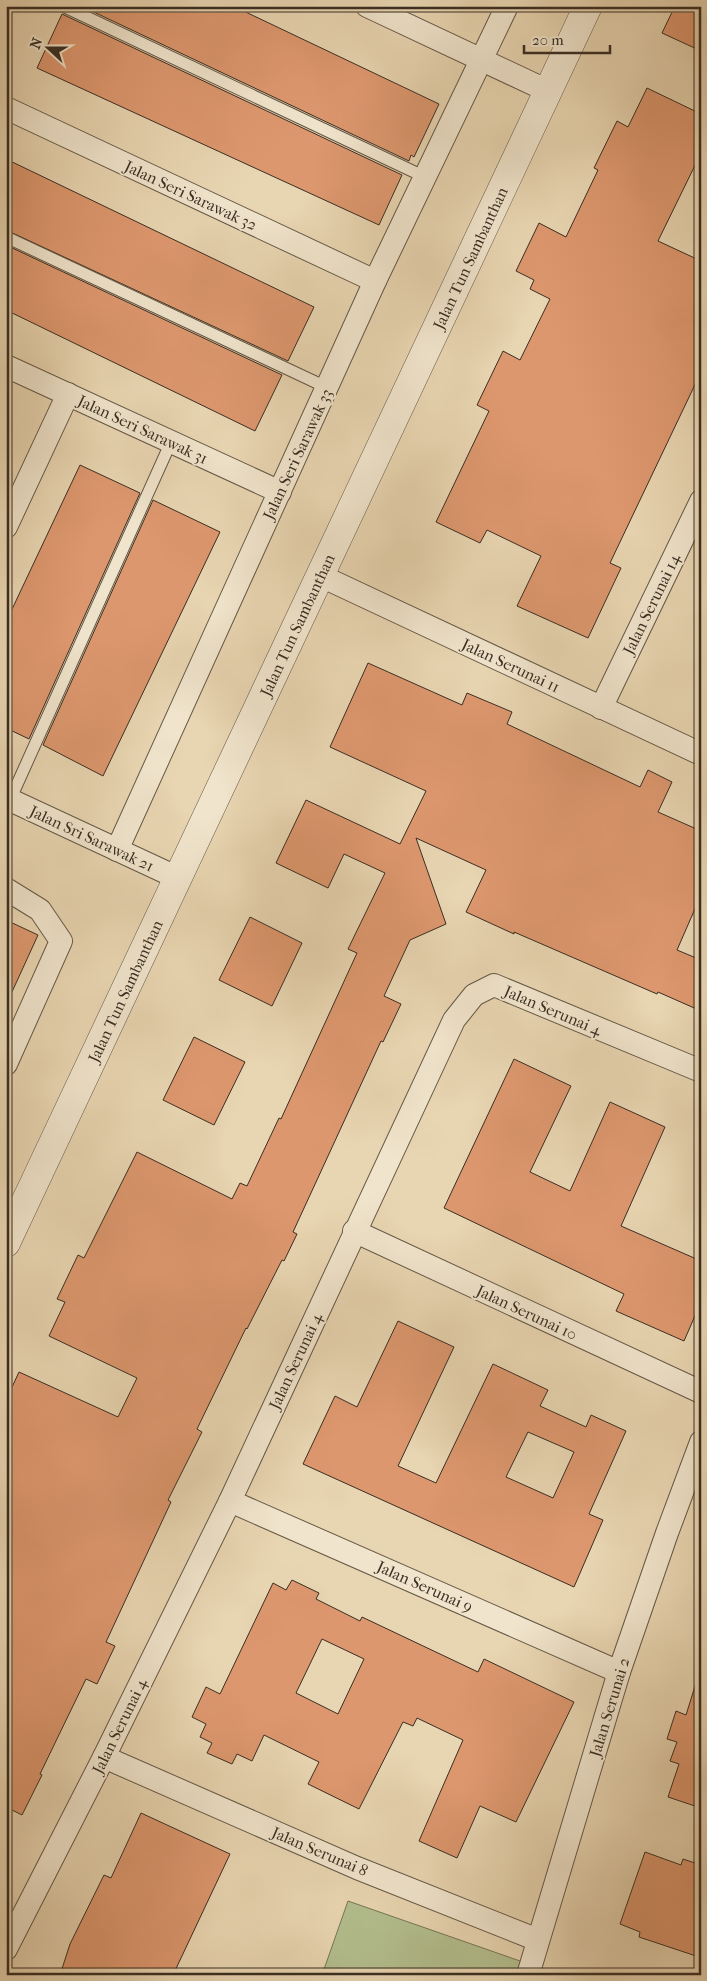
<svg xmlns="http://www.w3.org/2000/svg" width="707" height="1981" font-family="'IM FELL French Canon',serif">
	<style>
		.green { fill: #b3be8e; stroke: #767658 }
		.building { fill: #dd976e; stroke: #392e23; fill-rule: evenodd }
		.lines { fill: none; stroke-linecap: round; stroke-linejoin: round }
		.service-casing { stroke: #655846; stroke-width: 13 }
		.minor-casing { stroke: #655846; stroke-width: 24 }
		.tertiary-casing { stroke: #655846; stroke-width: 29 }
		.service { stroke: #f0e4cc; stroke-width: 11 }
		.minor { stroke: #f0e4cc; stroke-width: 22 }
		.tertiary { stroke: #f0e4cc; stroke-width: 28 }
		.labels { text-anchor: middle; stroke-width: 4; stroke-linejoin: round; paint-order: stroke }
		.street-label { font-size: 16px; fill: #392e23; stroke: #f0e4cc }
	</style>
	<rect width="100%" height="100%" fill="#e8d5b1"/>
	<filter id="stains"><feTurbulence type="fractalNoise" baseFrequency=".004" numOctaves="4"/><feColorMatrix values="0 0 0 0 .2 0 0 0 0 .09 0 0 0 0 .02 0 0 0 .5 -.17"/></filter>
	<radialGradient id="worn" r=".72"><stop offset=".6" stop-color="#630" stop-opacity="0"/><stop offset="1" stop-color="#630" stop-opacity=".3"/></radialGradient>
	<path class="green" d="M 348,1901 L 523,1962 L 519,1975 L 322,1975 Z"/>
	<g class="building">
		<path d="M 81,6 L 233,6 L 439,104 L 414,157 L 411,155 L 409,161 Z"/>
		<path d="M 675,6 L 701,6 L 701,51 L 662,33 Z"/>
		<path d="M 62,14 L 402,175 L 379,225 L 37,68 Z"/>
		<path d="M 647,88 L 701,114 L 701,153 L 658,241 L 701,261 L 701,372 L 610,563 L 621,568 L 588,638 L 517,606 L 541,556 L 487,530 L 480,543 L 436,522 L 489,411 L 477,405 L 503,351 L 520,360 L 550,299 L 530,289 L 534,280 L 516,271 L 539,223 L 566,237 L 598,170 L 594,168 L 617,121 L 628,127 Z"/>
		<path d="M 6,159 L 314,307 L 288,361 L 6,230 Z"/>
		<path d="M 6,245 L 282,375 L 255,431 L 6,310 Z"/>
		<path d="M 80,465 L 140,493 L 29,739 L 6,728 L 6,622 Z"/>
		<path d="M 153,500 L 220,532 L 103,776 L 43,745 Z"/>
		<path d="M 368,663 L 462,705 L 467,693 L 512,712 L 507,724 L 640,787 L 648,770 L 672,782 L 658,812 L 701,831 L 701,895 L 677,950 L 701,960 L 701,1011 L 658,992 L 657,994 L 514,932 L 514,934 L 466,912 L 486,870 L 416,838 L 446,924 L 410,940 L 384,996 L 401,1004 L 383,1042 L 381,1041 L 293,1232 L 297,1234 L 284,1261 L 282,1260 L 247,1329 L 246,1328 L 197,1429 L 202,1432 L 168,1500 L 171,1502 L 106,1642 L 115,1646 L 97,1684 L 86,1679 L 40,1774 L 42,1775 L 22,1815 L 6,1807 L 6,1400 L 19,1372 L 118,1417 L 137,1378 L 49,1336 L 65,1302 L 57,1299 L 78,1255 L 84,1258 L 137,1152 L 232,1199 L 240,1183 L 247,1186 L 279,1118 L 281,1119 L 357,953 L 348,949 L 385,873 L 344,854 L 328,888 L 276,863 L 306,800 L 400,844 L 426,791 L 330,747 Z"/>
		<path d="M 250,917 L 302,943 L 272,1006 L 219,980 Z"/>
		<path d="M 6,920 L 38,935 L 6,1005 Z"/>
		<path d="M 194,1037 L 245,1062 L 214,1125 L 163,1100 Z"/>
		<path d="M 514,1059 L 571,1086 L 530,1172 L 570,1191 L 610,1102 L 665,1127 L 621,1226 L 701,1261 L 701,1302 L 684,1341 L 616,1311 L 624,1294 L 444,1208 Z"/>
		<path d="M 398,1321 L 454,1347 L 398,1466 L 436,1483 L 493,1364 L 548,1390 L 540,1406 L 586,1427 L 591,1415 L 626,1431 L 589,1514 L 603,1520 L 574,1587 L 303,1464 L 335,1396 L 357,1407 ZM 528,1432 L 574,1452 L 553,1498 L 506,1477 Z"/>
		<path d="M 292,1580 L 319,1593 L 316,1599 L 360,1621 L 362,1617 L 478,1672 L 484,1659 L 574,1702 L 516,1822 L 480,1806 L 457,1858 L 419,1841 L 463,1740 L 417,1718 L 413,1726 L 403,1722 L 359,1809 L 308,1784 L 319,1762 L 264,1735 L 252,1761 L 237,1754 L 232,1764 L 207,1753 L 212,1743 L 200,1737 L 206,1724 L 192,1717 L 206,1687 L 220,1694 L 273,1583 L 286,1590 ZM 322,1639 L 364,1659 L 338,1714 L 296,1693 Z"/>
		<path d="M 696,1683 L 701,1684 L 701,1808 L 668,1797 L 679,1764 L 670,1761 L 677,1742 L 667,1739 L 676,1711 L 686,1715 Z"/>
		<path d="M 141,1813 L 230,1854 L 173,1975 L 60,1975 L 70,1944 L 104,1875 L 111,1878 Z"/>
		<path d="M 645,1852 L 681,1865 L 683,1859 L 701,1865 L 701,1943 L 696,1956 L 639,1937 L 640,1932 L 620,1924 Z"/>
	</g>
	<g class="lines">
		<defs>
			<g id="service">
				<path d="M 63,6 L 425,177"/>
				<path d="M 6,237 L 328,388"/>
				<path d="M 10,800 L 171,442"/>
			</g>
			<g id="minor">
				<path d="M 367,6 L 548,91"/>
				<path d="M 6,108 L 375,281"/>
				<path d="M 6,366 L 280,492"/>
				<path d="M 6,527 L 68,394"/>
				<path d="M 321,576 L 701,754"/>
				<path d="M 601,708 L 701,501"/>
				<path d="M 6,798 L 178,878"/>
				<path d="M 117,850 L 375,281 L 507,6"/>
				<path d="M 6,889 L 40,910 L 61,941 L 6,1064"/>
				<path d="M 354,1231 L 701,1392"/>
				<path d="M 230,1501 L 619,1672"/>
				<path d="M 104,1757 L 357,1868 L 538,1940"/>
				<path d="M 6,1949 L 104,1757 L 230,1501 L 454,1020 L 474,995 L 494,985 L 701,1071"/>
				<path d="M 528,1975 L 619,1672 L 667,1533 L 701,1442"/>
			</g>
			<path id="tertiary" d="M 6,1243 L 588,6"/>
		</defs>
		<use href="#service" class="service-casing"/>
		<use href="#minor" class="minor-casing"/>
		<use href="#tertiary" class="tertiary-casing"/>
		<use href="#service" class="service"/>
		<use href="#minor" class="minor"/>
		<use href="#tertiary" class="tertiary"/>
	</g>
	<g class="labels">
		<g class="street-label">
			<text transform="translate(191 195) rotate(25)" y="6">Jalan Seri Sarawak 32</text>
			<text transform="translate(470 258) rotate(-65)" y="6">Jalan Tun Sambanthan</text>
			<text transform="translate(143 429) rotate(25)" y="6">Jalan Seri Sarawak 31</text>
			<text transform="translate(297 454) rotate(-65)" y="6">Jalan Seri Sarawak 33</text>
			<text transform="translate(651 604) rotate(-64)" y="6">Jalan Serunai 14</text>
			<text transform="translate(297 625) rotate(-65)" y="6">Jalan Tun Sambanthan</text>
			<text transform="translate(511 665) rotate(25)" y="6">Jalan Serunai 11</text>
			<text transform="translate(92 838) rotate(25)" y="6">Jalan Sri Sarawak 21</text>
			<text transform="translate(125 991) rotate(-65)" y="6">Jalan Tun Sambanthan</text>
			<text transform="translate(553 1010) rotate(23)" y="6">Jalan Serunai 4</text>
			<text transform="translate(527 1312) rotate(25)" y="6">Jalan Serunai 10</text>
			<text transform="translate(295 1361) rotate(-65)" y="6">Jalan Serunai 4</text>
			<text transform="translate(425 1586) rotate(24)" y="6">Jalan Serunai 9</text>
			<text transform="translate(609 1707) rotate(-73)" y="6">Jalan Serunai 2</text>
			<text transform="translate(119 1726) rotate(-64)" y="6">Jalan Serunai 4</text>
			<text transform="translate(320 1851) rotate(23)" y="6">Jalan Serunai 8</text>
		</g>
	</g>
	<rect width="707" height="1981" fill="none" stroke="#e8d5b1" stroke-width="25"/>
	<rect x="8" y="8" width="692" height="1966" fill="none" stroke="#392e23" stroke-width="2.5"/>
	<rect x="12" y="12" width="682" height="1956" fill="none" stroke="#392e23"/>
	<g transform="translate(48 48) rotate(291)" stroke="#f0e4cc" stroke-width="4" paint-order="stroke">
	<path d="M0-4L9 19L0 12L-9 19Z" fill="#392e23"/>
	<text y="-8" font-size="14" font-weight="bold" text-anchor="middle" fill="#392e23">N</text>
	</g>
	<path d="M524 45v8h86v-8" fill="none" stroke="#392e23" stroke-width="2.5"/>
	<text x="532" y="45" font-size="15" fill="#392e23" stroke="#f0e4cc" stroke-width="4" paint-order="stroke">20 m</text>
	<rect width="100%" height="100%" filter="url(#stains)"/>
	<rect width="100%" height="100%" fill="url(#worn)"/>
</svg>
